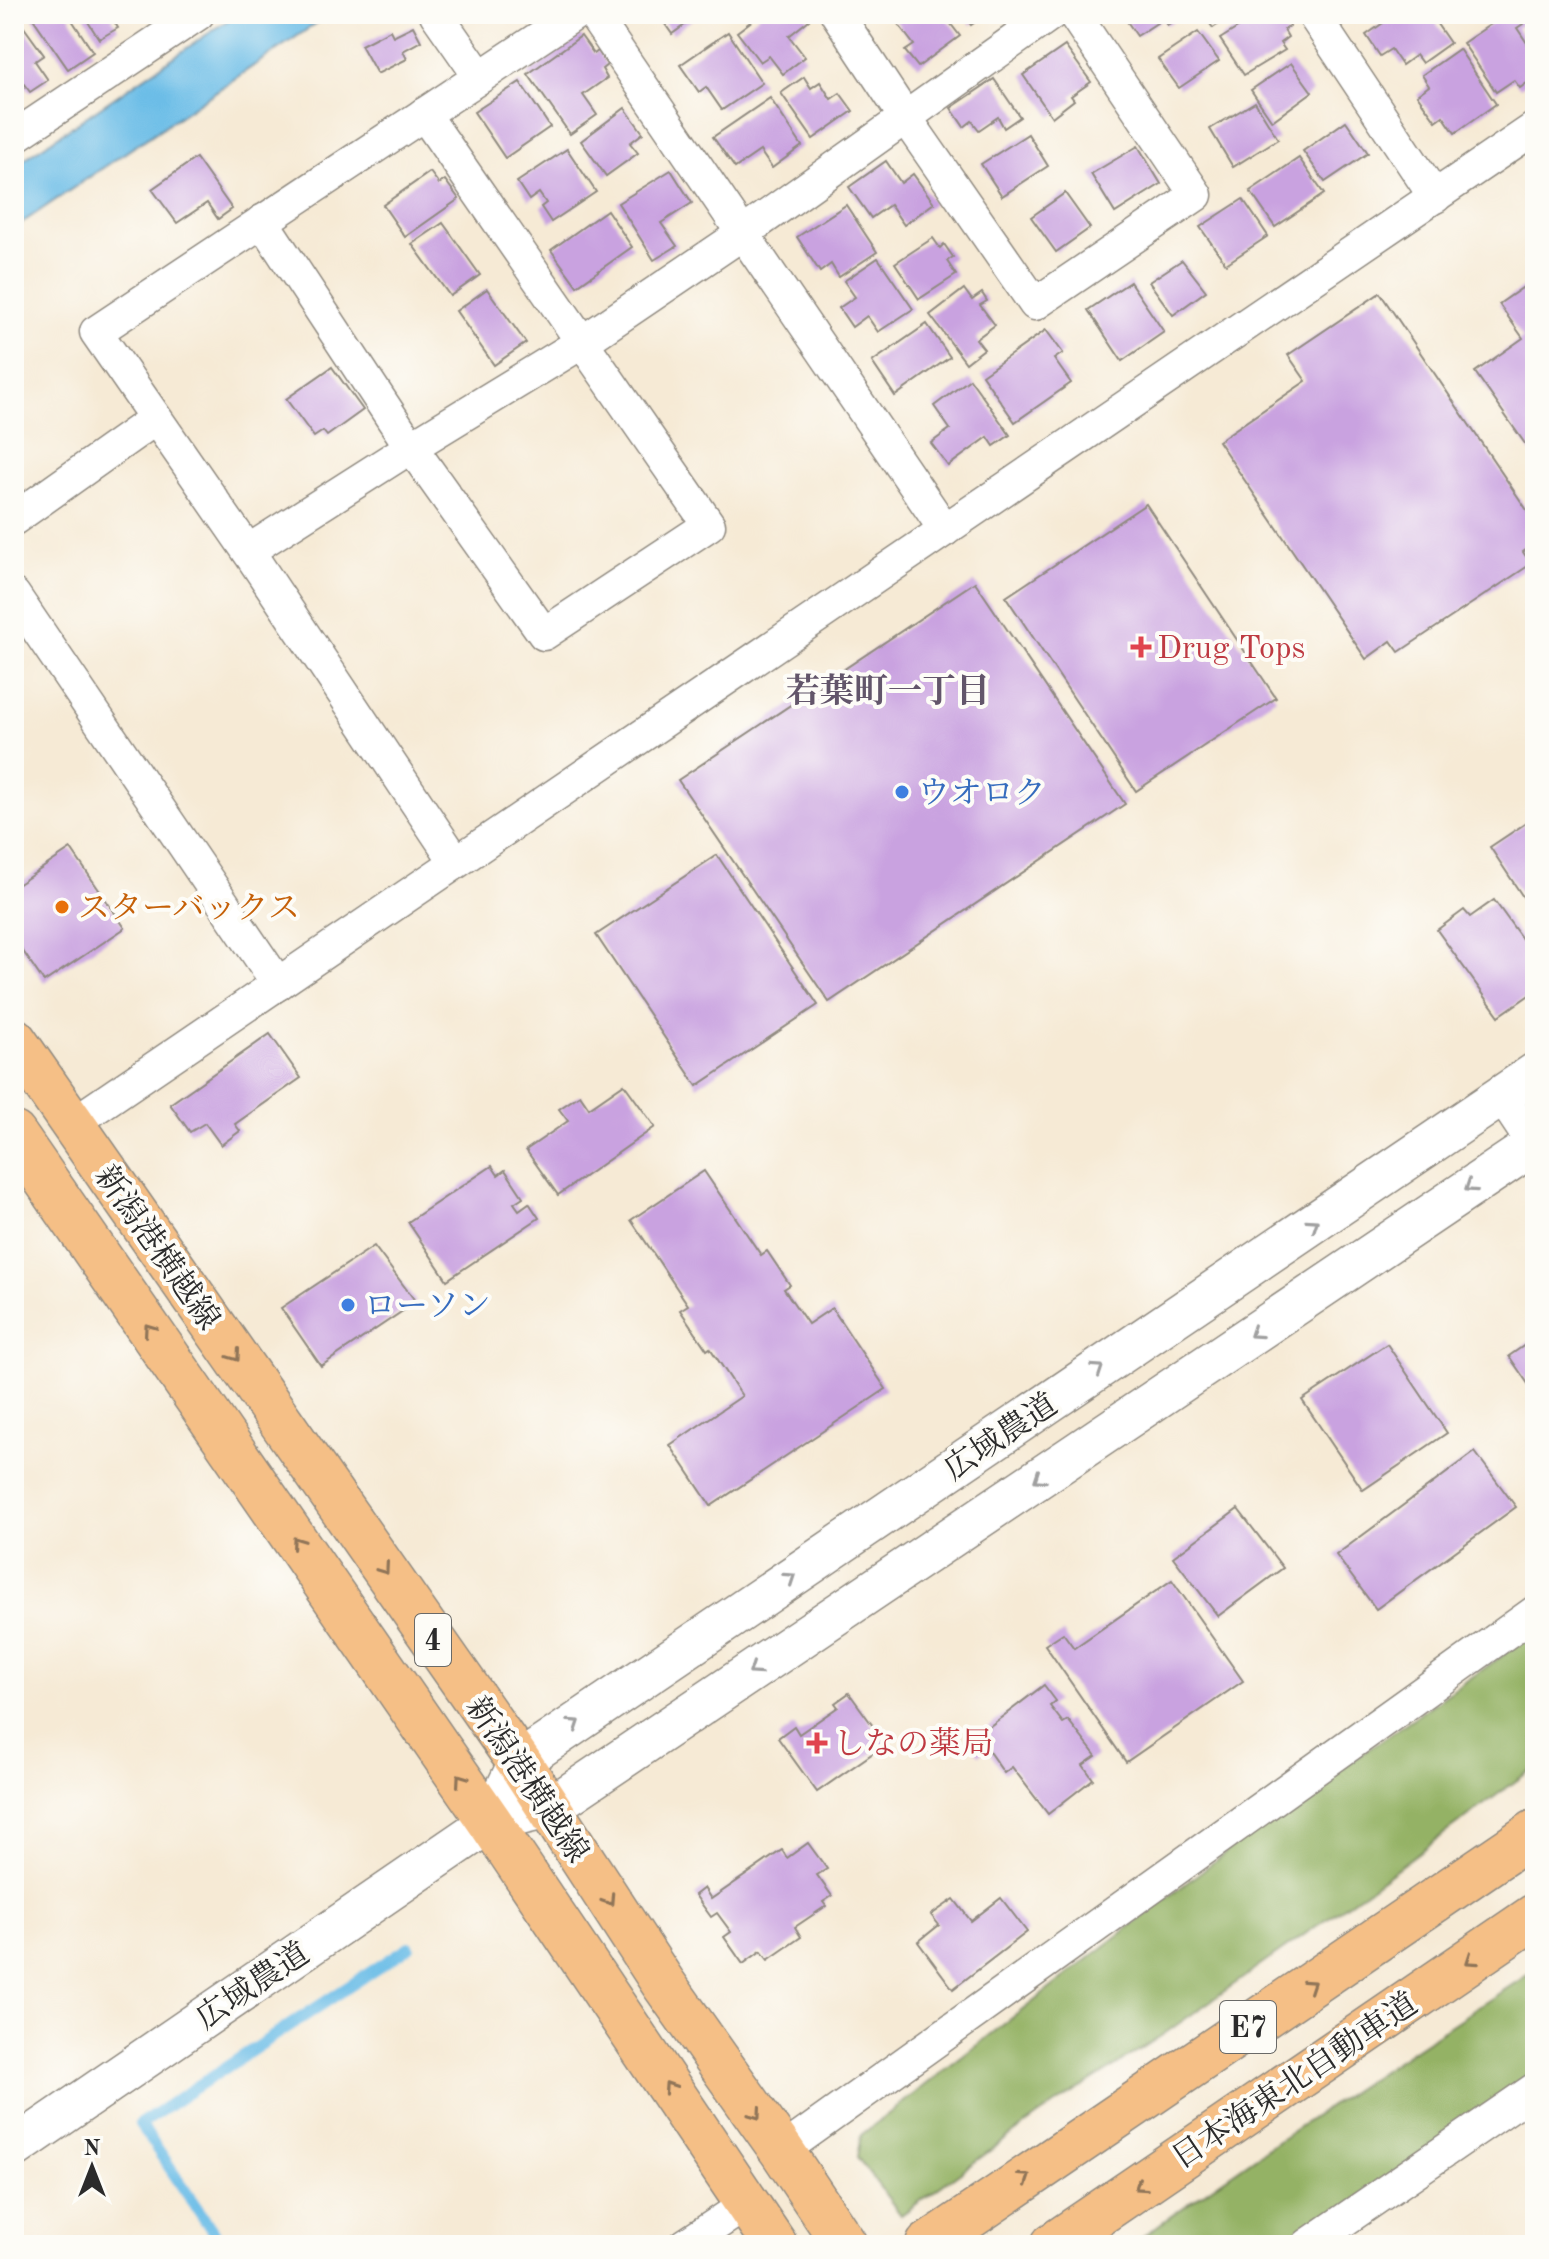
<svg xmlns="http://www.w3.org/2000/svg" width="1549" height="2259" font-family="'Old Standard TT','Noto Serif JP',serif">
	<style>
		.forest { fill: #94b265; stroke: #606e48; stroke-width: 2 }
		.water { fill: #6cbde7; stroke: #4c7489; stroke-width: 2 }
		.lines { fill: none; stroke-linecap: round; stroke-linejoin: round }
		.stream { stroke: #6cbde7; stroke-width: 12 }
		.building { fill: #c9a2e0 }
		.minor-casing { stroke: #908a80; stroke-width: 35 }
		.tertiary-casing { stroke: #908a80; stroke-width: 43 }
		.primary-casing { stroke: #908a80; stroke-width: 47 }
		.motorway-casing { stroke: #908a80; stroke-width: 47 }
		.minor { stroke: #fff; stroke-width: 32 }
		.tertiary { stroke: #fff; stroke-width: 40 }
		.primary { stroke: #f5bf86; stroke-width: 44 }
		.motorway { stroke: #f5bf86; stroke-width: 44 }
		.oneway { stroke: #a0a0a0 }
		.oneway2 { stroke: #907558 }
		.health-dot { fill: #e0444e; stroke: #fdfcf7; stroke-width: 3 }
		.shop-dot { fill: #3f7fe0; stroke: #fdfcf7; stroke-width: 3 }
		.food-dot { fill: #e8710a; stroke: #fdfcf7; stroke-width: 3 }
		.labels { text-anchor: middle; stroke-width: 8; stroke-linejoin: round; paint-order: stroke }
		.shield { fill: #fdfcf7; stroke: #6a6a68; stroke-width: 2 }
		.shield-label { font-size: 30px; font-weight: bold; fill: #2b2b2b }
		.health-label { font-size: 32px; fill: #be3a42; stroke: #fdfcf7; text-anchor: start }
		.shop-label { font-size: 32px; fill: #366cbe; stroke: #fdfcf7; text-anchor: start }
		.food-label { font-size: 32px; fill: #c56008; stroke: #fdfcf7; text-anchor: start }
		.street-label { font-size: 32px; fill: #2b2b2b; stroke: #fdfcf7 }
		.neighbourhood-label { font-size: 34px; font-weight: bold; fill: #62556a; stroke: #fdfcf7 }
	</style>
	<rect width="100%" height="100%" fill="#fdfcf7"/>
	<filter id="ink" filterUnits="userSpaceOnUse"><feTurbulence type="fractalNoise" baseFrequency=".0125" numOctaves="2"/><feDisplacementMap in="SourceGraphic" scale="16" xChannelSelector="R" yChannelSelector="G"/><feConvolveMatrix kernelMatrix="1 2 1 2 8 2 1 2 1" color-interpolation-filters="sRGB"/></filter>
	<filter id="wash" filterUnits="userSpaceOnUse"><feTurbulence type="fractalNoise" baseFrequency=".006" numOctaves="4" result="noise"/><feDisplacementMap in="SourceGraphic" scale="32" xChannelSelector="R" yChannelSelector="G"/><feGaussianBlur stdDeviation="1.8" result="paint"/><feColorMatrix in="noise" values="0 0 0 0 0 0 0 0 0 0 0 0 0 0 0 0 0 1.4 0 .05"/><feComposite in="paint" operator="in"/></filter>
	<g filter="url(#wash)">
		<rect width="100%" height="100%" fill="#f6ead5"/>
		<g class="forest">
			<path d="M 1535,1633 L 1535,1767 L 1370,1888 L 1164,2034 L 1038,2116 L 901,2215 L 857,2157 L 861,2135 L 1270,1818 Z"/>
			<path d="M 1535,1970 L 1535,2073 L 1391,2177 L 1290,2245 L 1131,2245 C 1263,2149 1398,2059 1535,1970 Z"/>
		</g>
		<path class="water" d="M 237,14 L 330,14 L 14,228 L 14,166 Z"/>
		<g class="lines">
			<path class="stream" d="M 222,2245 L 140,2124 L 409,1947"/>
		</g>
		<g id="blocks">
			<g class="building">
				<path d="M 30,14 L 68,14 L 93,52 L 68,69 Z"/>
				<path d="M 83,14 L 118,14 L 112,18 L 118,28 L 99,39 Z"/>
				<path d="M 658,14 L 700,14 L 672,34 Z"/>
				<path d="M 761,14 L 805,14 L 809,20 L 789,36 L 805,57 L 783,74 L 769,56 L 760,62 L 737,32 Z"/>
				<path d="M 895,14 L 943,14 L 960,36 L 918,67 L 905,51 L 914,45 L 892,16 Z"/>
				<path d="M 963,14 L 986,14 L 971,25 Z"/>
				<path d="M 1122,14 L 1184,14 L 1167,25 L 1163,19 L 1137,36 Z"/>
				<path d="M 1203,14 L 1229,14 L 1231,16 L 1213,28 Z"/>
				<path d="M 1260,14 L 1282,14 L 1290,26 L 1284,30 L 1288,37 L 1280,43 L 1285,50 L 1244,75 L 1220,39 Z"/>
				<path d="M 1396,14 L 1430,14 L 1450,43 L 1422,63 L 1416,55 L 1402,65 L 1391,49 L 1380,56 L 1366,35 Z"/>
				<path d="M 1506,14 L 1517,14 L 1523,24 L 1517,28 L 1535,55 L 1535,77 L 1520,88 L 1514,80 L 1496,92 L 1463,43 Z"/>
				<path d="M 18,19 L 44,55 L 35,61 L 48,80 L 30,92 L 14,71 L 14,22 Z"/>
				<path d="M 413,26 L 421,41 L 403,51 L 407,59 L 377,74 L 361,45 L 390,30 L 393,36 Z"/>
				<path d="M 728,32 L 762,83 L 722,110 L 706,87 L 699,92 L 680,65 Z"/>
				<path d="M 1198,32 L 1219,61 L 1179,88 L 1158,59 Z"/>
				<path d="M 581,36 L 594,54 L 598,51 L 607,65 L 602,69 L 607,78 L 583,95 L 597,115 L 570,134 L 528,74 Z"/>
				<path d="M 1065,46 L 1091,82 L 1071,96 L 1074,100 L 1052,117 L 1023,75 Z"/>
				<path d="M 1459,49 L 1496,104 L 1455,133 L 1443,116 L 1436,121 L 1417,95 L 1429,86 L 1422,75 Z"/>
				<path d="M 1291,63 L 1312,92 L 1272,121 L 1251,90 Z"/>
				<path d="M 804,77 L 811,88 L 820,82 L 831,99 L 840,93 L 853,111 L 813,139 L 781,93 Z"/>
				<path d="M 994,79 L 1020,117 L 1004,128 L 998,117 L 979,130 L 972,121 L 964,127 L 951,108 Z"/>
				<path d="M 520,82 L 550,127 L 505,158 L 474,112 Z"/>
				<path d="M 770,98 L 802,146 L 772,168 L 760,151 L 735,168 L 713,137 Z"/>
				<path d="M 1255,102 L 1278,139 L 1233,167 L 1210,129 Z"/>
				<path d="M 625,108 L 643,133 L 630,143 L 638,153 L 606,176 L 581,141 Z"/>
				<path d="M 1346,121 L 1368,153 L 1325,182 L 1303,151 Z"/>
				<path d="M 1028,134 L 1048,166 L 1002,196 L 981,164 Z"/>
				<path d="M 1138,146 L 1161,184 L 1115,213 L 1091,174 Z"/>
				<path d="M 567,149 L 596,192 L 551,222 L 541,207 L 546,203 L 539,193 L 529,200 L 517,182 Z"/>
				<path d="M 196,158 L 232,209 L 218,219 L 207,203 L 177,223 L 152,189 Z"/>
				<path d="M 1299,158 L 1324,194 L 1275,227 L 1250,191 Z"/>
				<path d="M 886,161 L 901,183 L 913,174 L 934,203 L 904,225 L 890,205 L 871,218 L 849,187 Z"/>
				<path d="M 671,170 L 692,203 L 661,223 L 677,246 L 654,260 L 618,203 Z"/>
				<path d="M 430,172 L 439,184 L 445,180 L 459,199 L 405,237 L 383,205 Z"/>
				<path d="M 1065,193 L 1090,228 L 1056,252 L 1031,217 Z"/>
				<path d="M 1243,199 L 1268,236 L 1226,264 L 1200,227 Z"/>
				<path d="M 846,205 L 877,252 L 839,277 L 831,264 L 820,272 L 797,237 Z"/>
				<path d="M 607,210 L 632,247 L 577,286 L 551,250 Z"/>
				<path d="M 443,223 L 480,275 L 450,296 L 412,244 Z"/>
				<path d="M 933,238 L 940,248 L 944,244 L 953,257 L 947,261 L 956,275 L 919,299 L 895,263 Z"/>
				<path d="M 878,258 L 913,309 L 878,332 L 867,316 L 852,327 L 839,308 L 855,297 L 844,281 Z"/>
				<path d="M 1182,260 L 1206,291 L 1173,315 L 1149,282 Z"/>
				<path d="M 1535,279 L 1535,458 L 1475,372 L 1523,338 L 1499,304 Z"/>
				<path d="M 1130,282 L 1164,332 L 1122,361 L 1088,310 Z"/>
				<path d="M 487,289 L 526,343 L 494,365 L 456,311 Z"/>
				<path d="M 964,289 L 972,300 L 982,293 L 987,301 L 980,305 L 995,325 L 976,339 L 984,349 L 966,363 L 930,315 Z"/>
				<path d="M 1380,293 L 1535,522 L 1535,543 L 1523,552 L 1531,564 L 1399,652 L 1391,641 L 1366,659 L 1218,441 L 1306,381 L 1288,355 Z"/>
				<path d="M 927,324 L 950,357 L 895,396 L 872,362 Z"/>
				<path d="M 1046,330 L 1063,353 L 1054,359 L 1071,383 L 1015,422 L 982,375 Z"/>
				<path d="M 332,367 L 363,410 L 327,436 L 323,431 L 314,437 L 286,399 Z"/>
				<path d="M 970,379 L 1010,435 L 994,446 L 988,437 L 948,466 L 931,443 L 950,429 L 934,406 Z"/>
				<path d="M 1146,504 L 1276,698 L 1136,791 L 1006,597 Z"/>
				<path d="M 975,582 L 1125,804 L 829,1002 L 678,780 Z"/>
				<path d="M 1535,817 L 1535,915 L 1490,847 Z"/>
				<path d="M 71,849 L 125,928 L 44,982 L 14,938 L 14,887 Z"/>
				<path d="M 717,855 L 818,1005 L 697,1086 L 596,935 Z"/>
				<path d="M 1494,900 L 1535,957 L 1535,991 L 1499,1016 L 1437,930 L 1464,910 L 1470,917 Z"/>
				<path d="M 270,1034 L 301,1078 L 235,1124 L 240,1131 L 221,1145 L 205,1123 L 190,1132 L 170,1104 Z"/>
				<path d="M 624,1084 L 655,1127 L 558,1195 L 526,1150 L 568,1121 L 559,1109 L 580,1095 L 589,1108 Z"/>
				<path d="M 492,1166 L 498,1175 L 505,1170 L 523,1197 L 514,1203 L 519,1210 L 529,1203 L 539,1218 L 447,1280 L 408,1222 Z"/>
				<path d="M 704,1171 L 761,1255 L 767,1251 L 790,1285 L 784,1289 L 808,1324 L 832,1308 L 886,1389 L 711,1506 L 670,1445 L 742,1396 L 710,1348 L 707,1350 L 680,1310 L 688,1305 L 631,1220 Z"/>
				<path d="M 374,1246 L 416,1302 L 321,1366 L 281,1308 Z"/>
				<path d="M 1535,1338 L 1535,1394 L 1509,1356 Z"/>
				<path d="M 1387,1344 L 1447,1433 L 1363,1490 L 1302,1400 Z"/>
				<path d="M 1475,1452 L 1516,1507 L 1376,1609 L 1336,1555 Z"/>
				<path d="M 1238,1509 L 1283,1568 L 1218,1616 L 1173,1557 Z"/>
				<path d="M 1172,1580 L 1243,1681 L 1126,1762 L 1045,1645 L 1063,1633 L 1074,1648 Z"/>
				<path d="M 1044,1685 L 1056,1701 L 1050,1706 L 1063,1723 L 1068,1720 L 1096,1756 L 1083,1765 L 1093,1779 L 1048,1814 L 1012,1767 L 1004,1773 L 987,1749 L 979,1755 L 969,1742 Z"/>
				<path d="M 849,1693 L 886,1744 L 817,1792 L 778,1738 L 794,1726 L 799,1734 L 838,1707 L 835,1703 Z"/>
				<path d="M 808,1843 L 827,1869 L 817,1875 L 832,1896 L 823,1902 L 826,1906 L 795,1927 L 801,1937 L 768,1960 L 761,1951 L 743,1964 L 724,1937 L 731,1932 L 717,1913 L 711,1917 L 695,1895 L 704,1888 L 711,1899 L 782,1850 L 787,1858 Z"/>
				<path d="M 1001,1898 L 1027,1932 L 953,1989 L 918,1942 L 939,1925 L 931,1915 L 954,1899 L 971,1921 Z"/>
			</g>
		</g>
	</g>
	<g filter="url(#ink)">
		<use href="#blocks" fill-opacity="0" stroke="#908a80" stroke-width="2"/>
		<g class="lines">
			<defs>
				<g id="minor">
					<path d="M 436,14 L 480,77"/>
					<path d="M 593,14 L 945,530"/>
					<path d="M 837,14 L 905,117 L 1035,304 L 1196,195 L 1074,14"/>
					<path d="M 1313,14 L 1435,197"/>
					<path d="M 14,137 L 198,14"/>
					<path d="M 262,221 L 411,447 L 544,634 L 709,525 L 424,114"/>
					<path d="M 14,519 L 155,419"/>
					<path d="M 248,551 L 411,447 L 581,343 L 742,234 L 1051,14"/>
					<path d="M 14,595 L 278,984"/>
					<path d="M 456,862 L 248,551 L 96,332 L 575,14"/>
					<path d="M 1501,1096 L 1535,1147"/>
					<path d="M 72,1124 L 1535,128"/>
					<path d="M 782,2151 L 1535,1612"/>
					<path d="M 685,2245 L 747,2204"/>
					<path d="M 1308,2245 L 1535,2089"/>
				</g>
				<g id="tertiary">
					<path d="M 490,1822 L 519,1762 L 1535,1073"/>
					<path d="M 14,2148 L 490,1822 L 549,1808 L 1535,1144"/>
				</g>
				<g id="primary">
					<path d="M 14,1040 L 519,1762 L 663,1983 L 782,2151 L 845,2245"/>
					<path d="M 14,1134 L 490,1822 L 775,2245"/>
				</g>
				<g id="motorway">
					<path d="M 928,2245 L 1535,1832"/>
					<path d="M 1053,2245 L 1535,1916"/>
				</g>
			</defs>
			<use href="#minor" class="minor-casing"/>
			<use href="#tertiary" class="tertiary-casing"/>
			<use href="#primary" class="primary-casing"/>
			<use href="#motorway" class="motorway-casing"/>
			<use href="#minor" class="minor"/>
			<use href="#tertiary" class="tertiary"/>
			<use href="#primary" class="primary"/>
			<use href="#motorway" class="motorway"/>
		</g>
		<defs><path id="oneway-chevron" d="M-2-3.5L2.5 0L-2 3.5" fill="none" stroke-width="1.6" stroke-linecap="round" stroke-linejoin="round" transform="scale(2)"/></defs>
		<g class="oneway">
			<use href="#oneway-chevron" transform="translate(1470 1187) rotate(146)"/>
			<use href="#oneway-chevron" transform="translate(1313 1224) rotate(-34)"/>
			<use href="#oneway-chevron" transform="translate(1255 1333) rotate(146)"/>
			<use href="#oneway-chevron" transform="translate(1098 1369) rotate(-34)"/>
			<use href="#oneway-chevron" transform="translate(1039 1478) rotate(146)"/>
			<use href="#oneway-chevron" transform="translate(790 1578) rotate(-34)"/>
			<use href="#oneway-chevron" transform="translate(754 1670) rotate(146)"/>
			<use href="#oneway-chevron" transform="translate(575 1724) rotate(-34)"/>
		</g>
		<g class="oneway2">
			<use href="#oneway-chevron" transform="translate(149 1329) rotate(-125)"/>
			<use href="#oneway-chevron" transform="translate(235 1356) rotate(55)"/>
			<use href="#oneway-chevron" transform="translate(297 1542) rotate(-125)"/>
			<use href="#oneway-chevron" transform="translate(384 1569) rotate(55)"/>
			<use href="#oneway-chevron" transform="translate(461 1779) rotate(-125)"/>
			<use href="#oneway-chevron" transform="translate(609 1900) rotate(57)"/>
			<use href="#oneway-chevron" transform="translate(1471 1960) rotate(146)"/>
			<use href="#oneway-chevron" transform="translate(1310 1985) rotate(-34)"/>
			<use href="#oneway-chevron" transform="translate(669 2087) rotate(-124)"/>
			<use href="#oneway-chevron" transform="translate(756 2114) rotate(55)"/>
			<use href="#oneway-chevron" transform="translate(1025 2178) rotate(-34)"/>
			<use href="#oneway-chevron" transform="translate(1140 2186) rotate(146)"/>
		</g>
	</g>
	<g class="health-dot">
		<path d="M1137 635h8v8h8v8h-8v8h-8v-8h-8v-8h8z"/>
		<path d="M813 1731h8v8h8v8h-8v8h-8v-8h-8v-8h8z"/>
	</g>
	<g class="shop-dot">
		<circle cx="902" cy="792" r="8"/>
		<circle cx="348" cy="1305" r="8"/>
	</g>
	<circle class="food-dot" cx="62" cy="907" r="8"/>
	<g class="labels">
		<g class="shield">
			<rect x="415" y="1614" width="36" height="52" rx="6"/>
			<rect x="1220" y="2001" width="56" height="52" rx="6"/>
		</g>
		<g class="shield-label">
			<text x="433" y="1650">4</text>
			<text x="1248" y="2037">E7</text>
		</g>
		<g class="health-label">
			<text x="1157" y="658">Drug Tops</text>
			<text x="833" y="1754">しなの薬局</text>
		</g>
		<g class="shop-label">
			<text x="918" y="803">ウオロク</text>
			<text x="364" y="1316">ローソン</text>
		</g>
		<g class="food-label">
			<text x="78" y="918">スターバックス</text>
		</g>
		<g class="street-label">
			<text transform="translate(158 1247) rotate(55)" y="11">新潟港横越線</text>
			<text transform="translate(1000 1436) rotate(-34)" y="11">広域農道</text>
			<text transform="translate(528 1779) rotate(56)" y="11">新潟港横越線</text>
			<text transform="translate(252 1985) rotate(-34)" y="11">広域農道</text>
			<text transform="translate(1294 2080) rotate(-34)" y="11">日本海東北自動車道</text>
		</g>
		<g class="neighbourhood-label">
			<text x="888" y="702">若葉町一丁目</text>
		</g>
	</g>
	<rect width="1549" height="2259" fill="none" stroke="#fdfcf7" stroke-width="48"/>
	<g transform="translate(92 2167)" stroke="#fdfcf7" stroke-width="6" paint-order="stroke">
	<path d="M0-6L14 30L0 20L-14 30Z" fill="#2b2b2b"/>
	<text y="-12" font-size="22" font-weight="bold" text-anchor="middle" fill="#2b2b2b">N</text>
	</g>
</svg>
